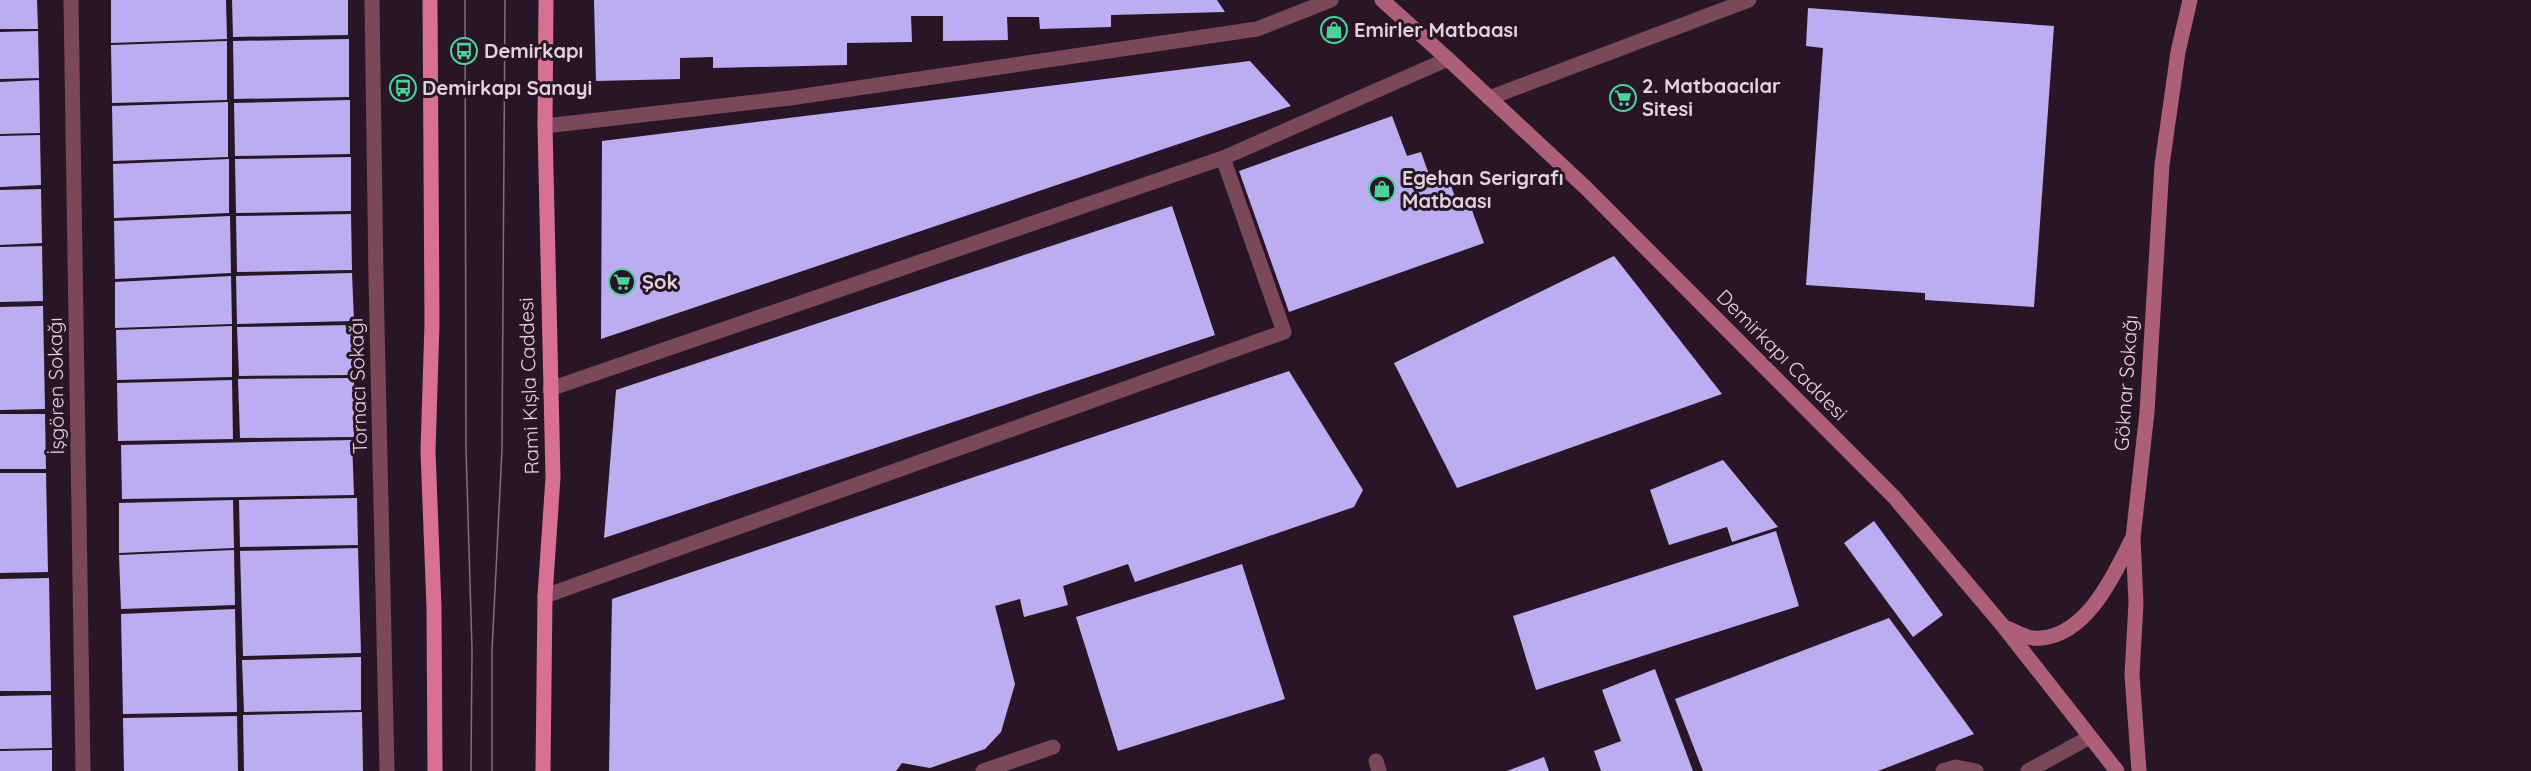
<svg xmlns="http://www.w3.org/2000/svg" width="2531" height="771" font-family="Quicksand,sans-serif">
	<style>
		.building { fill: #bcadf1 }
		.lines { fill: none; stroke-linecap: round; stroke-linejoin: round }
		.lane { stroke: #7a4858; stroke-width: 15 }
		.street { stroke: #7a4858; stroke-width: 15 }
		.secondary { stroke: #ae5f78; stroke-width: 15 }
		.primary { stroke: #d77092; stroke-width: 15 }
		.tram { stroke: #80707f; stroke-width: 1.5 }
		.labels { text-anchor: middle; stroke-width: 6; stroke-linejoin: round; paint-order: stroke }
		.poi-label { font-size: 20px; font-weight: bold; fill: #e1d4e0; stroke: #281628; text-anchor: start }
		.street-label { font-size: 20px; fill: #e1d4e0; stroke: #281628 }
	</style>
	<rect width="100%" height="100%" fill="#281628"/>
	<g class="building">
		<path d="M 0,0 L 37,0 L 38,29 L 0,29 Z"/>
		<path d="M 111,0 L 226,0 L 227,39 L 111,43 Z"/>
		<path d="M 232,0 L 348,0 L 348,35 L 233,37 Z"/>
		<path d="M 594,0 L 1217,0 L 1225,12 L 1111,15 L 1111,27 L 1040,29 L 1039,17 L 1007,17 L 1008,40 L 943,41 L 943,16 L 911,16 L 912,42 L 847,43 L 847,65 L 713,68 L 713,57 L 680,58 L 680,79 L 596,81 Z"/>
		<path d="M 1808,8 L 2054,26 L 2034,307 L 1925,300 L 1925,293 L 1806,285 L 1823,48 L 1806,46 Z"/>
		<path d="M 38,31 L 39,78 L 0,79 L 0,32 Z"/>
		<path d="M 349,39 L 349,97 L 234,99 L 233,41 Z"/>
		<path d="M 227,41 L 227,100 L 112,103 L 111,45 Z"/>
		<path d="M 1250,61 L 1291,106 L 601,339 L 602,141 Z"/>
		<path d="M 39,80 L 40,133 L 0,134 L 0,82 Z"/>
		<path d="M 350,100 L 350,154 L 235,156 L 234,103 Z"/>
		<path d="M 228,102 L 228,157 L 113,161 L 112,106 Z"/>
		<path d="M 1392,116 L 1407,156 L 1421,152 L 1431,180 L 1447,174 L 1458,206 L 1469,202 L 1484,243 L 1289,312 L 1239,171 Z"/>
		<path d="M 40,135 L 41,185 L 0,187 L 0,136 Z"/>
		<path d="M 351,157 L 351,211 L 236,213 L 235,159 Z"/>
		<path d="M 229,159 L 229,213 L 114,218 L 113,164 Z"/>
		<path d="M 41,189 L 42,243 L 0,245 L 0,190 Z"/>
		<path d="M 1172,206 L 1215,335 L 604,538 L 616,390 Z"/>
		<path d="M 351,214 L 352,270 L 237,272 L 236,216 Z"/>
		<path d="M 230,216 L 231,273 L 115,279 L 114,221 Z"/>
		<path d="M 42,246 L 43,301 L 0,302 L 0,247 Z"/>
		<path d="M 1614,256 L 1722,394 L 1457,488 L 1394,363 Z"/>
		<path d="M 352,273 L 354,321 L 237,324 L 236,276 Z"/>
		<path d="M 231,276 L 232,324 L 115,328 L 115,282 Z"/>
		<path d="M 43,306 L 45,409 L 0,410 L 0,307 Z"/>
		<path d="M 353,325 L 354,375 L 239,376 L 237,327 Z"/>
		<path d="M 232,326 L 232,377 L 117,380 L 116,330 Z"/>
		<path d="M 1289,371 L 1363,490 L 1354,507 L 1135,582 L 1128,564 L 1063,586 L 1068,605 L 1024,617 L 1020,599 L 995,606 L 1015,684 L 1001,732 L 985,749 L 930,768 L 902,763 L 896,771 L 609,771 L 612,599 Z"/>
		<path d="M 354,378 L 354,437 L 240,438 L 238,379 Z"/>
		<path d="M 232,380 L 233,439 L 118,441 L 117,383 Z"/>
		<path d="M 0,414 L 45,414 L 46,469 L 0,469 Z"/>
		<path d="M 352,440 L 354,495 L 122,499 L 121,445 Z"/>
		<path d="M 1723,460 L 1778,527 L 1732,542 L 1727,527 L 1669,545 L 1650,490 Z"/>
		<path d="M 0,473 L 46,473 L 48,572 L 0,573 Z"/>
		<path d="M 357,498 L 358,545 L 240,547 L 239,500 Z"/>
		<path d="M 233,500 L 234,548 L 119,553 L 119,503 Z"/>
		<path d="M 1874,521 L 1943,615 L 1913,637 L 1844,543 Z"/>
		<path d="M 1776,531 L 1799,606 L 1536,690 L 1513,616 Z"/>
		<path d="M 358,548 L 361,653 L 243,656 L 240,551 Z"/>
		<path d="M 234,550 L 235,605 L 121,609 L 119,555 Z"/>
		<path d="M 1242,564 L 1285,699 L 1118,751 L 1076,617 Z"/>
		<path d="M 49,578 L 51,691 L 0,691 L 0,579 Z"/>
		<path d="M 235,609 L 237,712 L 123,714 L 121,614 Z"/>
		<path d="M 1889,618 L 1974,734 L 1878,771 L 1703,771 L 1675,699 Z"/>
		<path d="M 361,657 L 361,710 L 244,712 L 242,660 Z"/>
		<path d="M 1655,669 L 1693,771 L 1601,771 L 1594,751 L 1621,741 L 1602,690 Z"/>
		<path d="M 51,695 L 52,748 L 0,749 L 0,696 Z"/>
		<path d="M 362,712 L 363,771 L 244,771 L 243,715 Z"/>
		<path d="M 237,716 L 238,771 L 124,771 L 123,718 Z"/>
		<path d="M 52,750 L 52,771 L 0,771 L 0,751 Z"/>
		<path d="M 1544,757 L 1549,771 L 1507,771 Z"/>
	</g>
	<g class="lines">
		<g class="lane">
			<path d="M 1489,98 L 1749,0"/>
			<path d="M 545,126 L 790,98 L 1257,29 L 1331,0"/>
			<path d="M 550,389 L 1223,158 L 1448,59"/>
			<path d="M 545,596 L 1284,332 L 1223,158"/>
			<path d="M 1376,761 L 1379,771"/>
			<path d="M 983,771 L 1053,747"/>
			<path d="M 1943,771 L 1956,767 L 1976,771"/>
			<path d="M 2028,771 L 2090,737"/>
		</g>
		<g class="street">
			<path d="M 71,0 L 83,771"/>
			<path d="M 372,0 L 376,279 L 387,771"/>
		</g>
		<g class="secondary">
			<path d="M 1382,0 L 1448,59 L 1586,188 L 1894,497 L 2004,627 L 2117,771"/>
			<path d="M 2007,628 C 2018,633 2029,640 2042,638 C 2088,633 2114,575 2132,539"/>
			<path d="M 2139,771 L 2132,675 L 2136,603 L 2133,538 L 2147,412 L 2162,165 L 2178,52 L 2190,0"/>
		</g>
		<g class="primary">
			<path d="M 430,0 L 432,323 L 428,451 L 434,607 L 435,771"/>
			<path d="M 543,771 L 545,596 L 553,477 L 545,126 L 546,0"/>
		</g>
		<g class="tram">
			<path d="M 465,0 L 466,449 L 472,649 L 471,771"/>
			<path d="M 492,771 L 492,651 L 502,449 L 505,0"/>
		</g>
	</g>
	<defs>
		<symbol id="shop-ring" viewBox="-11 -11 22 22"><circle r="9.5" fill="#281628" stroke="#4cd39a" stroke-width="1.5"/><path d="M-5-2.5h2.3a2.7 3.5 0 0 1 5.4 0H5L5.5 6h-11ZM-1.5-2.5h3a1.5 2.3 0 0 0-3 0Z" fill="#4cd39a"/></symbol>
		<symbol id="bus-ring" viewBox="-11 -11 22 22"><circle r="9.5" fill="#281628" stroke="#4cd39a" stroke-width="1.5"/><path d="M-5-6H5V4H4V6H2V4H-2V6H-4V4H-5ZM-3.5-4V0h7V-4ZM-3.5 1.2v1.5H-2V1.2ZM2 1.2v1.5H3.5V1.2Z" fill="#4cd39a"/></symbol>
		<symbol id="supermarket-ring" viewBox="-11 -11 22 22"><circle r="9.5" fill="#281628" stroke="#4cd39a" stroke-width="1.5"/><path d="M-6-5.5h2.5l.6 2H6L4.5 2H-2.5L-4.4-4H-6ZM-1.5 3.2a1.3 1.3 0 1 0 .1 0ZM3 3.2a1.3 1.3 0 1 0 .1 0Z" fill="#4cd39a"/></symbol>
	</defs>
	<g fill-rule="evenodd">
		<use href="#shop-ring" x="1319" y="15" width="30" height="30"/>
		<use href="#bus-ring" x="449" y="36" width="30" height="30"/>
		<use href="#bus-ring" x="388" y="73" width="30" height="30"/>
		<use href="#supermarket-ring" x="1608" y="83" width="30" height="30"/>
		<use href="#shop-ring" x="1367" y="174" width="30" height="30"/>
		<use href="#supermarket-ring" x="607" y="267" width="30" height="30"/>
	</g>
	<g class="labels">
		<g class="poi-label">
			<text x="1354" y="37">Emirler Matbaası</text>
			<text x="484" y="58">Demirkapı</text>
			<text x="1642" y="93">2. Matbaacılar<tspan x="1642" dy="23">Sitesi</tspan></text>
			<text x="422" y="95">Demirkapı Sanayi</text>
			<text x="1402" y="185">Egehan Serigrafı<tspan x="1402" dy="23">Matbaası</tspan></text>
			<text x="642" y="289">Şok</text>
		</g>
		<g class="street-label">
			<text transform="translate(1782 355) rotate(45)" y="7">Demirkapı Caddesi</text>
			<text transform="translate(2126 383) rotate(-86)" y="7">Göknar Sokağı</text>
			<text transform="translate(56 386) rotate(-91)" y="7">İşgören Sokağı</text>
			<text transform="translate(358 386) rotate(-92)" y="7">Tornacı Sokağı</text>
			<text transform="translate(529 386) rotate(-92)" y="7">Rami Kışla Caddesi</text>
		</g>
	</g>
</svg>
